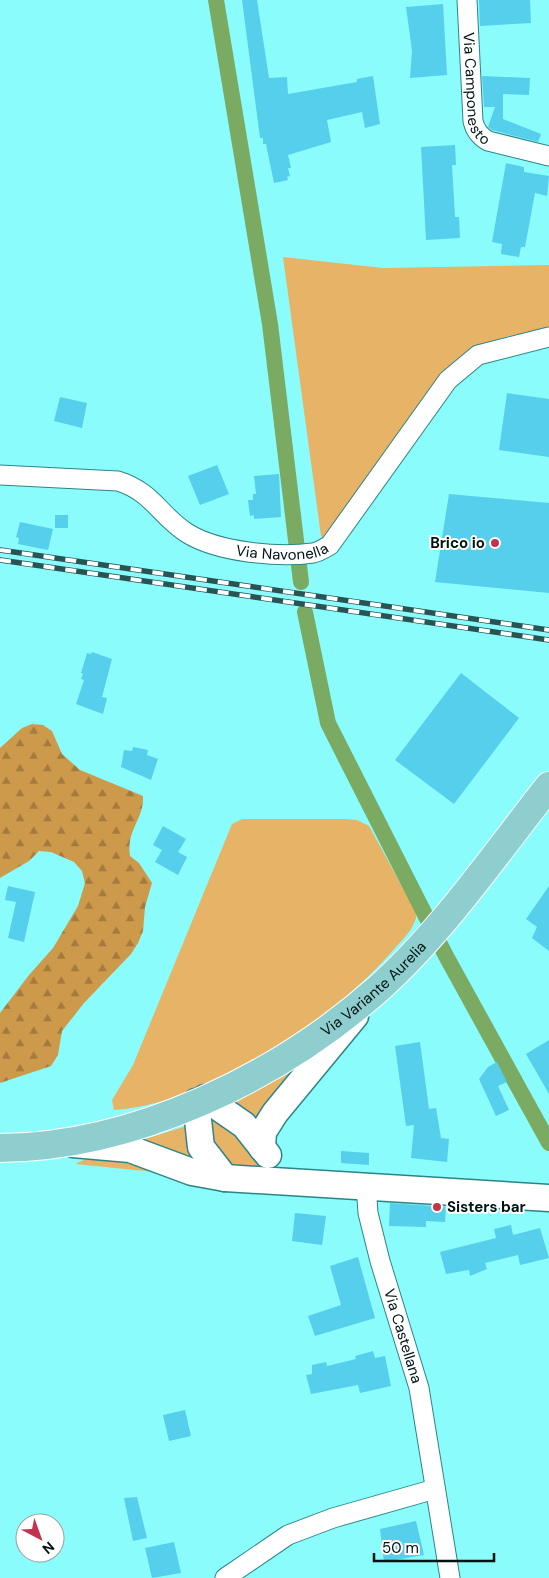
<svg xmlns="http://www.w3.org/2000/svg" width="549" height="1578" font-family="'DM Sans',sans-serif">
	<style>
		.grass { fill: #e7b366 }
		.forest { fill: url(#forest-firs) }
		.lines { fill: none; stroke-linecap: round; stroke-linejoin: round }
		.canal { stroke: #7bab62; stroke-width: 16 }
		.building { fill: #55cfeb }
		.minor-casing { stroke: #2b8586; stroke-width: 21 }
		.secondary-casing { stroke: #2b8586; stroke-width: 29 }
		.primary-casing { stroke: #fff; stroke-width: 30 }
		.minor { stroke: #fff; stroke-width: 19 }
		.secondary { stroke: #fff; stroke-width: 26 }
		.primary { stroke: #8fcece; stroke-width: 28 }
		.rail-casing { stroke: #275454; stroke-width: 5.5 }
		.rail { stroke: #fff; stroke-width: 4; stroke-dasharray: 11; stroke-linecap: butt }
		.poi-dot { fill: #c4334d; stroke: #fff; stroke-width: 2 }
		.labels { text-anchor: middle; stroke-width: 4; stroke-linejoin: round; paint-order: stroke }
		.street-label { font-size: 15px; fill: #001212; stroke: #fff }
		.poi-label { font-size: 15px; font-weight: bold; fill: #001212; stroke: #fff; text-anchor: end }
	</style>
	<defs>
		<pattern id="forest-firs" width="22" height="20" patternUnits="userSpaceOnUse" patternTransform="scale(1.25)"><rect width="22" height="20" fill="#cd994b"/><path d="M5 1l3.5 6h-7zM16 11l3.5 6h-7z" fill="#a47b3d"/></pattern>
	</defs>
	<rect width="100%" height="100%" fill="#8bfcfc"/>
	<g class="grass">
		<path d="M 283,257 L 383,268 L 549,265 L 549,330 L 509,336 L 474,346 L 456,360 L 432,385 L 324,539 L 321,536 Z"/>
		<path d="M 242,819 L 346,819 L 357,820 L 369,826 L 417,914 C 414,929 405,937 395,948 C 343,1009 270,1054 198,1088 C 173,1100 141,1108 114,1110 L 112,1100 L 133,1065 L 232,824 Z"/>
		<path d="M 302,1065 L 285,1078 L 255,1118 L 233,1104 Z"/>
		<path d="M 222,1115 L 260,1162 L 264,1173 C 247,1172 219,1170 212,1150 C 208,1141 209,1129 207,1119 Z"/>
		<path d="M 190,1125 L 201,1167 L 132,1143 Z"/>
		<path d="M 112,1156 L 175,1174 L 75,1164 L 88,1158 Z"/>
	</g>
	<path class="forest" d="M 32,724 L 43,725 L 52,731 L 62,754 L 80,770 L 143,796 C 144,820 126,829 130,856 L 139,863 L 152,883 L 145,907 L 143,931 L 138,943 L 131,954 L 84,1003 L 62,1031 L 58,1055 L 51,1066 L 0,1083 L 0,1013 L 29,975 L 53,948 L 78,906 L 85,883 L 82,871 L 74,862 L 51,852 L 39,851 L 29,861 L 0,878 L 0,748 L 22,728 Z"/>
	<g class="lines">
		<g class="canal">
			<path d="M 216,0 L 270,324 L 301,582"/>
			<path d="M 305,612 L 328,723 L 446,956 L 549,1143"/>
		</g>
	</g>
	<g class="building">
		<path d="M 242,0 L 257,0 L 269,78 L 287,77 L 288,94 L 357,82 L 357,79 L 373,76 L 380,124 L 365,128 L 362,112 L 327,120 L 331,142 L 288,155 L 291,168 L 288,168 L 290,176 L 287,177 L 288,180 L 274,183 L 266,144 L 263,144 L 263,138 L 260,138 Z"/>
		<path d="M 479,0 L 530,0 L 531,23 L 480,26 Z"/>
		<path d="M 443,4 L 447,75 L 410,78 L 412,51 L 406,7 Z"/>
		<path d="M 482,76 L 530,78 L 529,95 L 503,94 L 503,119 L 541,134 L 538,142 L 492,130 L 488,127 L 495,107 L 484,107 Z"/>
		<path d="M 455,145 L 456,165 L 452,165 L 455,217 L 459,217 L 460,238 L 426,240 L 421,147 Z"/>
		<path d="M 506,163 L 524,167 L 524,172 L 549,176 L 547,196 L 535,193 L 525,247 L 521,247 L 519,257 L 501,254 L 502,244 L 492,242 Z"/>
		<path d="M 507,393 L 549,399 L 549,457 L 499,450 Z"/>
		<path d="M 60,397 L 87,403 L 82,428 L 54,421 Z"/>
		<path d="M 217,465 L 229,494 L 200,505 L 188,476 Z"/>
		<path d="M 279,474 L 281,517 L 254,519 L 254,515 L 250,516 L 248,500 L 253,500 L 253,494 L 256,494 L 254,476 Z"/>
		<path d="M 449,494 L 549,503 L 549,593 L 435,582 Z"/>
		<rect x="55" y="515" width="13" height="13"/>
		<path d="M 20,522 L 53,529 L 48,550 L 18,544 L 19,538 L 16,537 Z"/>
		<path d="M 92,652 L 112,659 L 102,697 L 107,698 L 103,714 L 76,704 L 84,680 L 81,679 L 83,674 L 81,673 L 87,653 L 91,654 Z"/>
		<path d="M 461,673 L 519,718 L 454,804 L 395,760 Z"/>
		<path d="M 133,747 L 148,750 L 147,755 L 158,759 L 151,780 L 121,767 L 124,750 L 132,751 Z"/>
		<path d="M 163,826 L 186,839 L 178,852 L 187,857 L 178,875 L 155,862 L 162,850 L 153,845 Z"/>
		<path d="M 8,886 L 35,892 L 24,942 L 8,938 L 16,902 L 5,900 Z"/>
		<path d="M 549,886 L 549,951 L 532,938 L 537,927 L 526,919 Z"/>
		<path d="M 549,1040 L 549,1094 L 526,1054 Z"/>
		<path d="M 420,1042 L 429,1109 L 436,1108 L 441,1138 L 449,1139 L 447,1162 L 411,1158 L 414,1125 L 406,1126 L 395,1046 Z"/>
		<path d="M 497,1062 L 507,1082 L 498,1086 L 509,1110 L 496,1116 L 479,1079 L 488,1067 Z"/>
		<path d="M 341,1151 L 369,1153 L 369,1165 L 341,1163 Z"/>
		<path d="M 390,1203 L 446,1207 L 445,1222 L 426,1221 L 426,1227 L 389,1226 Z"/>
		<path d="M 295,1213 L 326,1216 L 322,1245 L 292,1241 Z"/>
		<path d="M 511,1225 L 513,1235 L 540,1228 L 549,1258 L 520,1265 L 518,1255 L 485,1263 L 487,1269 L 470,1276 L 469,1270 L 446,1274 L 440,1252 L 496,1238 L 494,1229 Z"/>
		<path d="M 358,1257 L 375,1318 L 315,1336 L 308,1316 L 341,1305 L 330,1266 Z"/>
		<path d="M 373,1351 L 375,1358 L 385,1356 L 391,1386 L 360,1393 L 358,1385 L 311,1394 L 306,1375 L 312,1374 L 312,1365 L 326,1362 L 327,1366 L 356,1359 L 355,1356 Z"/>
		<path d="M 185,1410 L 191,1436 L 169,1441 L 163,1415 Z"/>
		<path d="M 137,1497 L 147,1538 L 133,1541 L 124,1498 Z"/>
		<path d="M 416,1521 L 424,1555 L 384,1562 L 380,1529 Z"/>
		<path d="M 174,1542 L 181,1573 L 152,1578 L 145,1548 Z"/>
	</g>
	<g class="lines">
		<defs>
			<g id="minor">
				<path id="s1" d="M 467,0 L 473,121 C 475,130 479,136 488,141 L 549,156"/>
				<path id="s2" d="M 0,475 L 118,481 C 153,492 160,516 187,533 C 217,552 278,558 313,553 C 319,552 325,548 330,545 L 448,380 L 478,355 L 549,337"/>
				<path id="s3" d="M 366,1185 L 368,1213 L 380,1261 L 419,1388 L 450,1578"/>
				<path d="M 225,1578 L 288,1535 L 333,1518 L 435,1489"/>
			</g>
			<g id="secondary">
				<path d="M 205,1098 L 244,1125 L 268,1155"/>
				<path d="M 196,1102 L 201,1147 L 225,1178"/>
				<path d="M 73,1144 L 130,1149 L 192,1172 L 225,1178 L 549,1198"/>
				<path d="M 262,1148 L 263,1132 L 275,1113 L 355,1016"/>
			</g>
			<g id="primary">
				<path id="s4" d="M 0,1148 C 135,1147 279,1077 379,988 C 442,932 496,853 549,786"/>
			</g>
		</defs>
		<use href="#minor" class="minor-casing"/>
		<use href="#secondary" class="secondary-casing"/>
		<use href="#primary" class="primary-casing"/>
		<use href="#minor" class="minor"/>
		<use href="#secondary" class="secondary"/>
		<use href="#primary" class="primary"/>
		<defs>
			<g id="rail">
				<path d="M 0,550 L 549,630"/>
				<path d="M 0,560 L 549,640"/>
			</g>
		</defs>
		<use href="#rail" class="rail-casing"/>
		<use href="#rail" class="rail"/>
	</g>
	<g class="poi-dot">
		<circle cx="495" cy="543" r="5"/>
		<circle cx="437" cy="1207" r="5"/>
	</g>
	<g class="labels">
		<g class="street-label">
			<text dy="5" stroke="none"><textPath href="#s1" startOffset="90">Via Camponesto</textPath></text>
			<text dy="5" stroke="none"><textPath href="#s2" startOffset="304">Via Navonella</textPath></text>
			<text dy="5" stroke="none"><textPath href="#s4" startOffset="415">Via Variante Aurelia</textPath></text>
			<text dy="5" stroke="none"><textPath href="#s3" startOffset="156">Via Castellana</textPath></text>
		</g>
		<g class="poi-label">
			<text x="485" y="548">Brico io</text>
			<text x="447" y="1212" text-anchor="start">Sisters bar</text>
		</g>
	</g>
	<g transform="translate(40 1538) rotate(139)"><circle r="24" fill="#ffffff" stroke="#99a0a0"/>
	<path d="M0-4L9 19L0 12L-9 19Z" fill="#c4334d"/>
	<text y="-8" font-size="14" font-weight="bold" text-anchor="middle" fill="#001212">N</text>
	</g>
	<path d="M374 1553v8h120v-8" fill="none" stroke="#001212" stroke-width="2.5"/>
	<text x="382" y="1553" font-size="15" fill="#001212" stroke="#ffffff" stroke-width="4" paint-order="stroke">50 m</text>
</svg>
